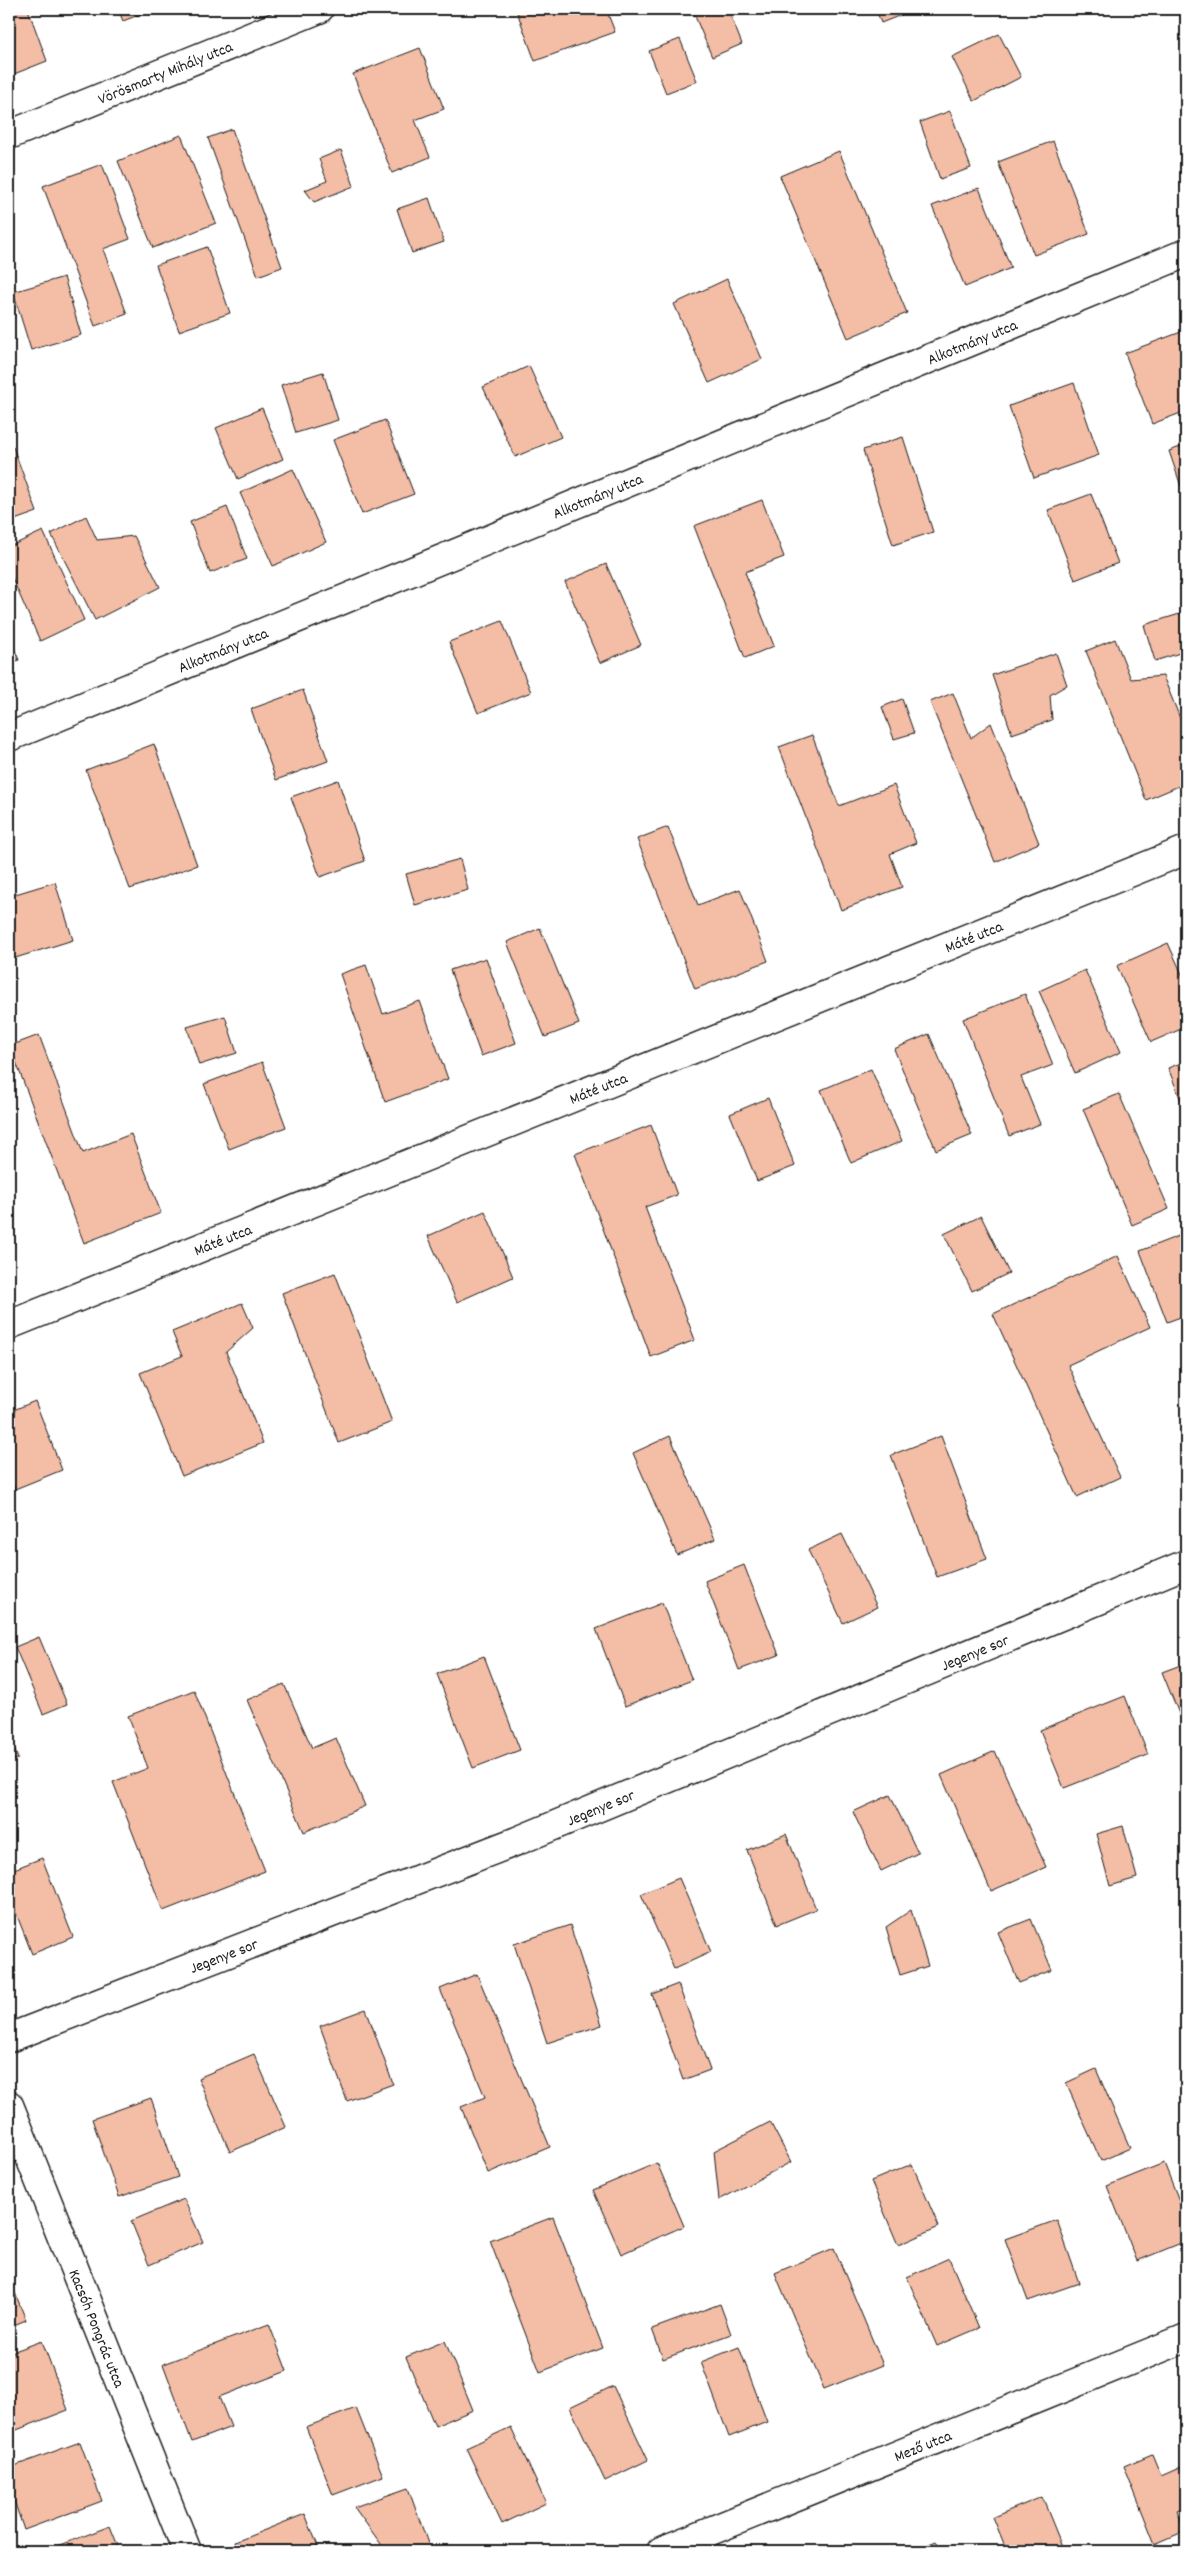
<svg xmlns="http://www.w3.org/2000/svg" width="1195" height="2560" font-family="Dekko,sans-serif">
	<style>
		.building { fill: #f3bda6; stroke: #1c1c1c }
		.lines { fill: none; stroke-linecap: round; stroke-linejoin: round }
		.minor-casing { stroke: #1c1c1c; stroke-width: 31 }
		.minor { stroke: #fff; stroke-width: 28 }
		.labels { text-anchor: middle; stroke-width: 4; stroke-linejoin: round; paint-order: stroke }
		.street-label { font-size: 16px; fill: #1c1c1c; stroke: #fff }
	</style>
	<rect width="100%" height="100%" fill="#fff"/>
	<filter id="ink" filterUnits="userSpaceOnUse"><feTurbulence type="fractalNoise" baseFrequency=".02" numOctaves="2"/><feDisplacementMap in="SourceGraphic" scale="10" xChannelSelector="R" yChannelSelector="G"/><feConvolveMatrix kernelMatrix="1 2 1 2 8 2 1 2 1" color-interpolation-filters="sRGB"/></filter>
	<g filter="url(#ink)">
		<g class="building">
			<path d="M 9,9 L 28,9 L 47,61 L 9,76 Z"/>
			<path d="M 118,9 L 154,9 L 123,21 Z"/>
			<path d="M 516,9 L 606,9 L 615,32 L 535,61 Z"/>
			<path d="M 692,9 L 728,9 L 742,44 L 712,57 Z"/>
			<path d="M 876,9 L 910,9 L 911,11 L 881,23 Z"/>
			<path d="M 999,34 L 1021,77 L 974,101 L 952,57 Z"/>
			<path d="M 680,39 L 697,81 L 666,93 L 649,51 Z"/>
			<path d="M 420,48 L 444,109 L 415,120 L 430,157 L 392,173 L 353,74 Z"/>
			<path d="M 950,111 L 971,168 L 940,179 L 920,122 Z"/>
			<path d="M 232,129 L 282,267 L 258,276 L 208,138 Z"/>
			<path d="M 181,135 L 216,223 L 153,248 L 118,161 Z"/>
			<path d="M 1053,141 L 1089,234 L 1034,255 L 998,162 Z"/>
			<path d="M 341,150 L 354,186 L 314,202 L 305,190 L 327,181 L 319,159 Z"/>
			<path d="M 839,151 L 907,313 L 848,338 L 780,176 Z"/>
			<path d="M 102,164 L 130,239 L 103,249 L 127,314 L 95,326 L 43,186 Z"/>
			<path d="M 979,188 L 1011,268 L 965,287 L 932,206 Z"/>
			<path d="M 429,198 L 444,242 L 412,253 L 397,209 Z"/>
			<path d="M 207,247 L 230,313 L 179,331 L 156,265 Z"/>
			<path d="M 64,277 L 81,335 L 31,350 L 13,292 Z"/>
			<path d="M 727,279 L 762,359 L 709,383 L 674,304 Z"/>
			<path d="M 1181,332 L 1186,347 L 1186,411 L 1152,424 L 1125,353 Z"/>
			<path d="M 529,366 L 561,437 L 515,457 L 483,387 Z"/>
			<path d="M 323,372 L 338,420 L 296,433 L 281,385 Z"/>
			<path d="M 1074,383 L 1099,455 L 1034,478 L 1009,406 Z"/>
			<path d="M 262,408 L 283,459 L 238,479 L 216,428 Z"/>
			<path d="M 385,420 L 414,494 L 362,514 L 333,440 Z"/>
			<path d="M 903,437 L 933,532 L 893,545 L 863,450 Z"/>
			<path d="M 1186,445 L 1186,501 L 1169,451 Z"/>
			<path d="M 13,447 L 37,512 L 9,522 L 9,449 Z"/>
			<path d="M 293,469 L 326,542 L 273,566 L 240,493 Z"/>
			<path d="M 1091,494 L 1118,563 L 1075,580 L 1048,510 Z"/>
			<path d="M 762,500 L 784,557 L 745,572 L 774,646 L 745,658 L 694,526 Z"/>
			<path d="M 227,507 L 247,559 L 210,573 L 190,522 Z"/>
			<path d="M 86,516 L 97,540 L 134,536 L 160,587 L 95,620 L 51,534 Z"/>
			<path d="M 43,531 L 84,620 L 40,641 L 9,571 L 9,547 Z"/>
			<path d="M 606,564 L 641,645 L 600,663 L 565,582 Z"/>
			<path d="M 1186,612 L 1186,651 L 1155,661 L 1144,625 Z"/>
			<path d="M 502,621 L 531,692 L 478,713 L 449,642 Z"/>
			<path d="M 9,635 L 19,660 L 9,664 Z"/>
			<path d="M 1115,639 L 1131,679 L 1163,676 L 1186,733 L 1186,783 L 1146,800 L 1086,651 Z"/>
			<path d="M 1056,653 L 1067,685 L 1050,695 L 1052,720 L 1012,734 L 992,675 Z"/>
			<path d="M 303,690 L 328,761 L 276,780 L 251,709 Z"/>
			<path d="M 953,693 L 971,738 L 991,723 L 1039,843 L 995,862 L 930,702 Z"/>
			<path d="M 902,699 L 914,733 L 894,739 L 882,707 Z"/>
			<path d="M 812,735 L 839,806 L 894,785 L 916,843 L 890,854 L 902,887 L 841,910 L 779,747 Z"/>
			<path d="M 154,744 L 197,865 L 130,889 L 86,770 Z"/>
			<path d="M 338,780 L 365,861 L 320,877 L 291,797 Z"/>
			<path d="M 668,827 L 698,905 L 740,889 L 768,961 L 695,989 L 637,839 Z"/>
			<path d="M 9,855 L 14,869 L 9,871 Z"/>
			<path d="M 460,859 L 468,890 L 415,905 L 406,874 Z"/>
			<path d="M 55,882 L 73,940 L 9,960 L 9,896 Z"/>
			<path d="M 540,928 L 579,1024 L 545,1037 L 507,942 Z"/>
			<path d="M 1168,943 L 1186,983 L 1186,1027 L 1151,1042 L 1117,966 Z"/>
			<path d="M 486,958 L 516,1043 L 481,1056 L 450,970 Z"/>
			<path d="M 366,965 L 383,1014 L 420,1001 L 448,1079 L 385,1102 L 340,974 Z"/>
			<path d="M 1085,970 L 1121,1052 L 1075,1073 L 1039,991 Z"/>
			<path d="M 1025,994 L 1053,1065 L 1021,1077 L 1040,1124 L 1009,1136 L 963,1019 Z"/>
			<path d="M 225,1016 L 237,1053 L 199,1065 L 187,1027 Z"/>
			<path d="M 929,1034 L 972,1135 L 936,1150 L 894,1049 Z"/>
			<path d="M 39,1035 L 83,1153 L 131,1134 L 161,1213 L 84,1243 L 10,1046 Z"/>
			<path d="M 1186,1061 L 1186,1110 L 1185,1110 L 1168,1068 Z"/>
			<path d="M 262,1062 L 286,1127 L 229,1149 L 204,1084 Z"/>
			<path d="M 871,1069 L 902,1141 L 851,1163 L 821,1090 Z"/>
			<path d="M 1119,1094 L 1169,1209 L 1132,1225 L 1083,1109 Z"/>
			<path d="M 768,1098 L 795,1166 L 757,1181 L 730,1114 Z"/>
			<path d="M 651,1125 L 677,1195 L 645,1207 L 695,1340 L 651,1357 L 575,1154 Z"/>
			<path d="M 485,1211 L 513,1277 L 457,1302 L 428,1236 Z"/>
			<path d="M 981,1216 L 1009,1273 L 972,1291 L 944,1234 Z"/>
			<path d="M 1186,1233 L 1186,1315 L 1167,1322 L 1140,1251 Z"/>
			<path d="M 1118,1256 L 1150,1327 L 1068,1365 L 1120,1477 L 1077,1497 L 993,1314 Z"/>
			<path d="M 335,1273 L 392,1422 L 339,1443 L 282,1293 Z"/>
			<path d="M 242,1303 L 253,1328 L 226,1352 L 263,1443 L 182,1476 L 140,1373 L 182,1356 L 172,1332 Z"/>
			<path d="M 35,1401 L 62,1470 L 15,1489 L 9,1475 L 9,1412 Z"/>
			<path d="M 670,1436 L 715,1539 L 677,1555 L 633,1453 Z"/>
			<path d="M 941,1436 L 987,1559 L 937,1577 L 891,1455 Z"/>
			<path d="M 842,1534 L 877,1607 L 843,1623 L 808,1550 Z"/>
			<path d="M 744,1565 L 779,1655 L 739,1670 L 705,1581 Z"/>
			<path d="M 662,1603 L 692,1680 L 625,1706 L 596,1629 Z"/>
			<path d="M 39,1637 L 67,1704 L 43,1714 L 15,1647 Z"/>
			<path d="M 484,1656 L 520,1750 L 473,1768 L 437,1674 Z"/>
			<path d="M 1186,1663 L 1186,1731 L 1162,1672 Z"/>
			<path d="M 284,1684 L 312,1748 L 336,1738 L 365,1806 L 304,1832 L 247,1700 Z"/>
			<path d="M 194,1690 L 265,1871 L 163,1911 L 113,1782 L 148,1768 L 128,1716 Z"/>
			<path d="M 1125,1696 L 1148,1755 L 1064,1788 L 1040,1730 Z"/>
			<path d="M 9,1733 L 18,1759 L 9,1762 Z"/>
			<path d="M 995,1751 L 1046,1867 L 991,1891 L 941,1775 Z"/>
			<path d="M 890,1795 L 918,1853 L 881,1871 L 853,1812 Z"/>
			<path d="M 1123,1826 L 1137,1878 L 1110,1886 L 1096,1834 Z"/>
			<path d="M 786,1834 L 816,1909 L 777,1925 L 747,1850 Z"/>
			<path d="M 42,1858 L 73,1937 L 32,1954 L 9,1895 L 9,1871 Z"/>
			<path d="M 679,1878 L 711,1952 L 674,1969 L 641,1894 Z"/>
			<path d="M 911,1910 L 928,1966 L 900,1975 L 886,1927 Z"/>
			<path d="M 1031,1919 L 1052,1970 L 1019,1983 L 998,1932 Z"/>
			<path d="M 570,1925 L 602,2025 L 547,2043 L 514,1944 Z"/>
			<path d="M 477,1974 L 550,2147 L 488,2173 L 461,2107 L 485,2097 L 440,1989 Z"/>
			<path d="M 678,1984 L 710,2070 L 683,2080 L 652,1994 Z"/>
			<path d="M 366,2009 L 393,2084 L 347,2101 L 320,2026 Z"/>
			<path d="M 254,2054 L 286,2127 L 230,2152 L 198,2078 Z"/>
			<path d="M 1096,2069 L 1130,2148 L 1101,2161 L 1066,2083 Z"/>
			<path d="M 151,2098 L 178,2177 L 119,2197 L 92,2119 Z"/>
			<path d="M 770,2122 L 791,2162 L 719,2200 L 714,2151 Z"/>
			<path d="M 657,2163 L 684,2226 L 621,2254 L 593,2190 Z"/>
			<path d="M 1164,2163 L 1186,2218 L 1186,2241 L 1137,2261 L 1107,2186 Z"/>
			<path d="M 912,2164 L 939,2227 L 898,2245 L 871,2181 Z"/>
			<path d="M 184,2199 L 203,2242 L 149,2265 L 131,2221 Z"/>
			<path d="M 553,2217 L 603,2348 L 540,2372 L 490,2241 Z"/>
			<path d="M 1057,2220 L 1079,2283 L 1028,2301 L 1005,2239 Z"/>
			<path d="M 834,2248 L 883,2365 L 824,2389 L 775,2273 Z"/>
			<path d="M 949,2258 L 979,2328 L 937,2346 L 907,2277 Z"/>
			<path d="M 9,2278 L 26,2320 L 9,2327 Z"/>
			<path d="M 720,2304 L 731,2334 L 663,2359 L 652,2329 Z"/>
			<path d="M 269,2324 L 287,2371 L 219,2397 L 231,2427 L 192,2442 L 163,2364 Z"/>
			<path d="M 42,2341 L 68,2410 L 9,2433 L 9,2353 Z"/>
			<path d="M 445,2341 L 473,2410 L 435,2426 L 406,2357 Z"/>
			<path d="M 739,2347 L 767,2422 L 729,2437 L 701,2362 Z"/>
			<path d="M 613,2386 L 648,2460 L 605,2481 L 570,2407 Z"/>
			<path d="M 356,2408 L 383,2476 L 333,2495 L 306,2427 Z"/>
			<path d="M 511,2427 L 546,2503 L 502,2524 L 466,2448 Z"/>
			<path d="M 80,2442 L 102,2501 L 24,2530 L 9,2486 L 9,2468 Z"/>
			<path d="M 1152,2454 L 1161,2476 L 1186,2465 L 1186,2507 L 1177,2510 L 1185,2531 L 1155,2544 L 1124,2466 Z"/>
			<path d="M 408,2488 L 430,2549 L 423,2551 L 386,2551 L 354,2507 Z"/>
			<path d="M 1042,2497 L 1064,2551 L 1007,2551 L 993,2517 Z"/>
			<path d="M 305,2514 L 320,2551 L 238,2551 L 235,2542 Z"/>
			<path d="M 110,2526 L 120,2551 L 45,2551 Z"/>
			<path d="M 936,2541 L 941,2551 L 913,2551 Z"/>
		</g>
		<g class="lines">
			<defs>
				<g id="minor">
					<path id="s1" d="M 9,135 L 319,9"/>
					<path id="s2" d="M 9,737 L 1186,253"/>
					<path id="s3" d="M 9,1325 L 1186,850"/>
					<path id="s4" d="M 9,2038 L 517,1841 L 1186,1564"/>
					<path id="s5" d="M 9,2105 L 187,2551"/>
					<path id="s6" d="M 661,2551 L 1186,2338"/>
				</g>
			</defs>
			<use href="#minor" class="minor-casing"/>
			<use href="#minor" class="minor"/>
		</g>
	</g>
	<g class="labels">
		<g class="street-label">
			<text dy="6" stroke="none"><textPath href="#s1" startOffset="168">Vörösmarty Mihály utca</textPath></text>
			<text dy="6" stroke="none"><textPath href="#s2" startOffset="1041">Alkotmány utca</textPath></text>
			<text dy="6" stroke="none"><textPath href="#s2" startOffset="636">Alkotmány utca</textPath></text>
			<text dy="6" stroke="none"><textPath href="#s2" startOffset="231">Alkotmány utca</textPath></text>
			<text dy="6" stroke="none"><textPath href="#s3" startOffset="1040">Máté utca</textPath></text>
			<text dy="6" stroke="none"><textPath href="#s3" startOffset="635">Máté utca</textPath></text>
			<text dy="6" stroke="none"><textPath href="#s3" startOffset="230">Máté utca</textPath></text>
			<text dy="6" stroke="none"><textPath href="#s4" startOffset="1040">Jegenye sor</textPath></text>
			<text dy="6" stroke="none"><textPath href="#s4" startOffset="635">Jegenye sor</textPath></text>
			<text dy="6" stroke="none"><textPath href="#s4" startOffset="230">Jegenye sor</textPath></text>
			<text dy="6" stroke="none"><textPath href="#s5" startOffset="240">Kacsóh Pongrác utca</textPath></text>
			<text dy="6" stroke="none"><textPath href="#s6" startOffset="282">Mező utca</textPath></text>
		</g>
	</g>
	<rect width="1195" height="2560" fill="none" stroke="#fff" stroke-width="30"/>
	<rect x="15" y="15" width="1165" height="2530" fill="none" stroke="#1c1c1c" stroke-width="2" filter="url(#ink)"/>
</svg>
